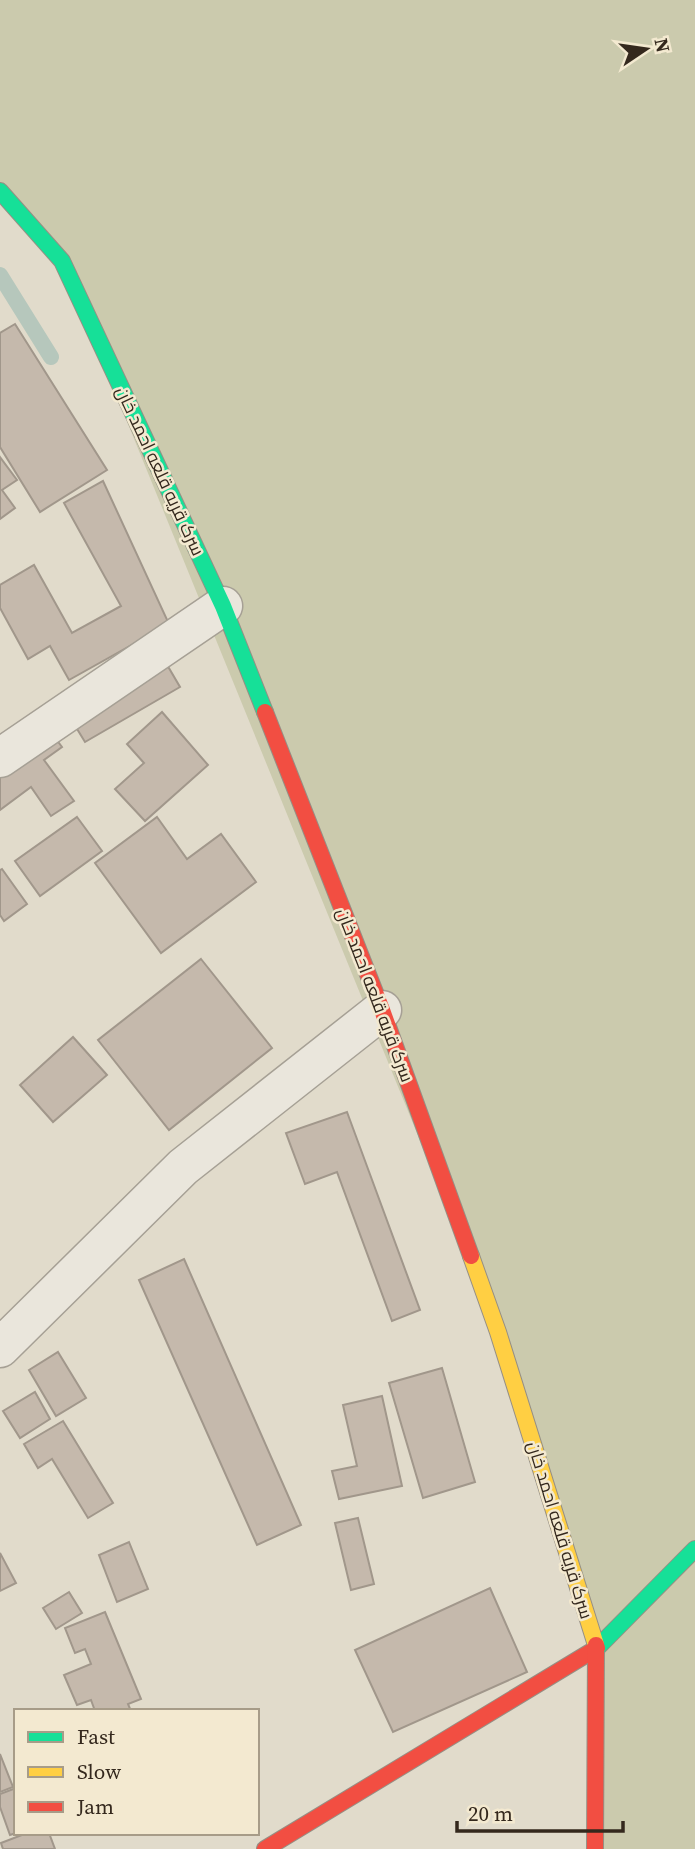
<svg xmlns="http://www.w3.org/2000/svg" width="695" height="1849" font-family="'Source Serif 4',Cairo,serif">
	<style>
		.cemetery { fill: #cbcaad }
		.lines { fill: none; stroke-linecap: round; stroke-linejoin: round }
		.stream { stroke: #b6c7bc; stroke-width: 16 }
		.building { fill: #c5b9ac; stroke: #a1978b; stroke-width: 2 }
		.street-casing { stroke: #a6a095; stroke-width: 41 }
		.fast-casing { stroke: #968f84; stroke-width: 18 }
		.slow-casing { stroke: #968f84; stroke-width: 18 }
		.jam-casing { stroke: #968f84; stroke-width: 18 }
		.street { stroke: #eae6dc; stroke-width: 38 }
		.fast { stroke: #16e098; stroke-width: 16 }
		.slow { stroke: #ffcf43; stroke-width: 16 }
		.jam { stroke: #f24e42; stroke-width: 16 }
		.labels { text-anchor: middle; stroke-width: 5; stroke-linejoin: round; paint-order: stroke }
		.street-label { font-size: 18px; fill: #34281d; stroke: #f3e9d0 }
	</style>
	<rect width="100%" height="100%" fill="#e1dbcb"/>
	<path class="cemetery" d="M 0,0 L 695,0 L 695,1849 L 595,1849 L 597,1648 L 498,1332 L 62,262 L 0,191 Z"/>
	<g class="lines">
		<path class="stream" d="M 0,275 L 51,357"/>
	</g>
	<g class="building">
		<path d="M 15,324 L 107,470 L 40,512 L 0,447 L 0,333 Z"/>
		<path d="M 0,457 L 17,480 L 2,490 L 15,508 L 0,519 Z"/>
		<path d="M 103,481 L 169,624 L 69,680 L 50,646 L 28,659 L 0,608 L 0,585 L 34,565 L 72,633 L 121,606 L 64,503 Z"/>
		<path d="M 166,663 L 180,687 L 85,742 L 71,719 Z"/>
		<path d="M 162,712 L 208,765 L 145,821 L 115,789 L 144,763 L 127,744 Z"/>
		<path d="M 53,735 L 62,747 L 44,760 L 74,801 L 51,816 L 31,787 L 0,810 L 0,773 Z"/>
		<path d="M 77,817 L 102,851 L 40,896 L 15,861 Z"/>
		<path d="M 157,817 L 187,859 L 221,834 L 256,882 L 161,953 L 95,863 Z"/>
		<path d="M 2,869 L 27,904 L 4,921 L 0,915 L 0,870 Z"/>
		<path d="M 201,959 L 272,1048 L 169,1130 L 98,1040 Z"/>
		<path d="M 73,1037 L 107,1075 L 53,1122 L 20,1085 Z"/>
		<path d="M 347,1112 L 420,1310 L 392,1321 L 337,1172 L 305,1184 L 286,1133 Z"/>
		<path d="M 184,1259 L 301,1525 L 257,1545 L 139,1280 Z"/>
		<path d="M 58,1352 L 86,1398 L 56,1416 L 29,1370 Z"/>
		<path d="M 442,1368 L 475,1482 L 423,1498 L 389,1383 Z"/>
		<path d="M 35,1392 L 50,1419 L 20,1438 L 3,1411 Z"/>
		<path d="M 382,1396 L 402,1486 L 339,1499 L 332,1471 L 357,1466 L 343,1405 Z"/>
		<path d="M 63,1421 L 113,1503 L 88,1518 L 52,1459 L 38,1468 L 24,1444 Z"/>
		<path d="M 358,1518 L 374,1584 L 351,1590 L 335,1523 Z"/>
		<path d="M 129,1542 L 148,1589 L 117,1602 L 99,1555 Z"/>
		<path d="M 0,1553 L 16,1583 L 0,1591 Z"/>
		<path d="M 490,1588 L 527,1672 L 393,1732 L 355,1650 Z"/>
		<path d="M 69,1592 L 82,1613 L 56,1629 L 43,1608 Z"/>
		<path d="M 105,1612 L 141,1699 L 128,1704 L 131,1711 L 95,1711 L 91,1700 L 77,1705 L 64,1675 L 91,1664 L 85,1649 L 75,1653 L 65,1628 Z"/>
		<path d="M 0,1754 L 13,1787 L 0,1792 Z"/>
		<path d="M 16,1788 L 16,1833 L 10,1835 L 0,1807 L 0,1794 Z"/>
		<path d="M 27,1833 L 49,1833 L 55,1849 L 3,1849 L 1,1843 Z"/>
	</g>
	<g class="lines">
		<defs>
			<g id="street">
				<path d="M 0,758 L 223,606"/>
				<path d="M 0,1348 L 183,1167 L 382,1010"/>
			</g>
			<g id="fast">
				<path d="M 0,191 L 62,261 L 223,606 L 265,712"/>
				<path d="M 597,1648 L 695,1549"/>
			</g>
			<path id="slow" d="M 471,1256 L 498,1332 L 596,1645"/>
			<g id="jam">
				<path d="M 265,712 L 382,1010 L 471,1256"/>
				<path d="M 265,1849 L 597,1648"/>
				<path d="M 595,1849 L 596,1645"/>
			</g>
		</defs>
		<use href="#street" class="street-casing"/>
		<use href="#fast" class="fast-casing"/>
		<use href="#slow" class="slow-casing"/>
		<use href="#jam" class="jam-casing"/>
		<use href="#street" class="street"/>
		<use href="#fast" class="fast"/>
		<use href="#slow" class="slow"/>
		<use href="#jam" class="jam"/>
	</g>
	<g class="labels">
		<g class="street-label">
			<text transform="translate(160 471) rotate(65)" y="6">سرک قریه قلعه احمد خان</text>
			<text transform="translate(375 995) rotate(69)" y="6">سرک قریه قلعه احمد خان</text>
			<text transform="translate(560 1530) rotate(73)" y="6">سرک قریه قلعه احمد خان</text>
		</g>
	</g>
	<rect x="14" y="1709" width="245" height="126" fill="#f3e9d0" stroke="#a79c88" stroke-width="2"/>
	<rect x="28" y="1732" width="35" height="10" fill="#16e098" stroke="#a79c88" stroke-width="2"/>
	<text x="77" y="1744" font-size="21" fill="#34281d">Fast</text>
	<rect x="28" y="1767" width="35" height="10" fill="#ffcf43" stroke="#a79c88" stroke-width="2"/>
	<text x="77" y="1779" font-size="21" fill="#34281d">Slow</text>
	<rect x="28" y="1802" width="35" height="10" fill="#f24e42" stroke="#a79c88" stroke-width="2"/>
	<text x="77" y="1814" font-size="21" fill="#34281d">Jam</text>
	<g transform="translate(646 49) rotate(77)" stroke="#f3e9d0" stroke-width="5" paint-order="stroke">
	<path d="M0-5L12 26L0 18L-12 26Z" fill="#34281d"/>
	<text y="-10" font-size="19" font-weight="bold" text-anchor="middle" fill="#34281d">N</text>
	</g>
	<path d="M457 1821v10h166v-10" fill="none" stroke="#34281d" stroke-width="3.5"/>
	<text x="468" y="1821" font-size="21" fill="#34281d" stroke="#f3e9d0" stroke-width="5" paint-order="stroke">20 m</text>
</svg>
